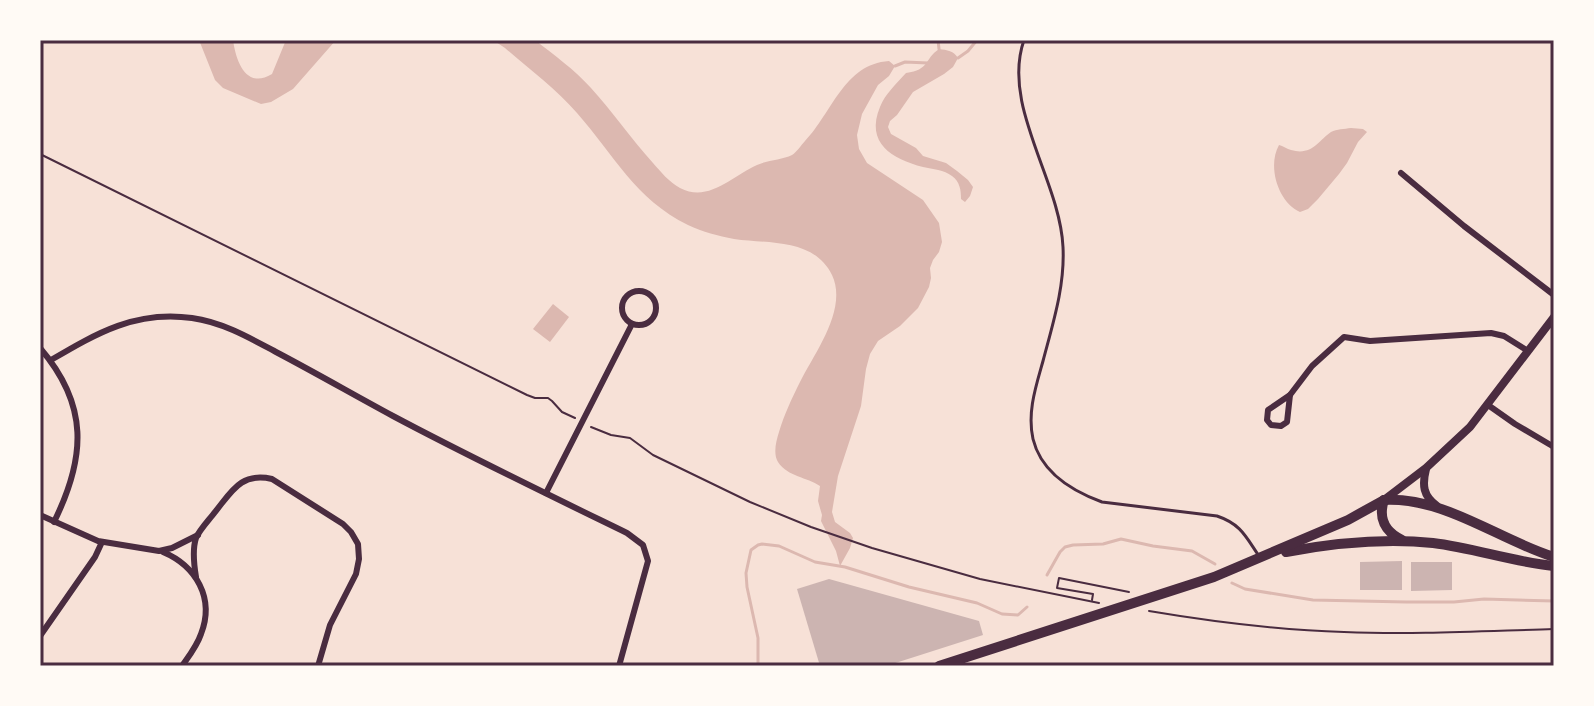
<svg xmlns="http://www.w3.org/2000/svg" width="1594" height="706" font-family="'Noto Sans',sans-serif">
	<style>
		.water { fill: #dcb8b0 }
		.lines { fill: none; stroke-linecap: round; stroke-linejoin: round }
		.stream { stroke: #dcb8b0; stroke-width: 3 }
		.building { fill: #ccb4b1 }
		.path { stroke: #4a2c40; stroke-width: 2 }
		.service { stroke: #4a2c40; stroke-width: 3 }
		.minor { stroke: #4a2c40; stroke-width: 6 }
		.tertiary { stroke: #4a2c40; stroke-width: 8 }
		.primary { stroke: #4a2c40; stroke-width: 10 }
		.neatline { fill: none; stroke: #4a2c40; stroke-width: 3 }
	</style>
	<rect width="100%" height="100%" fill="#f7e1d7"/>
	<g class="water">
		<path d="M 199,40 L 233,40 C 236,61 246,90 272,74 L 286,40 L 336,40 L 293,89 L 271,102 L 261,104 L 223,88 L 215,80 Z"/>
		<path d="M 493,40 L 535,40 C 554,55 575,70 591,88 C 613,112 631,139 653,163 C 661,172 669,182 680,188 C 709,203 732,176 757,165 C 768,160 782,160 792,155 C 797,152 801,145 805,141 C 832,113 844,64 889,61 L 895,66 L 889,76 L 878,85 L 862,114 L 857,135 L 859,149 L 867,163 L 923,200 L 939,223 L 942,242 L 939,252 L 933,260 L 930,268 L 931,278 L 929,287 L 918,308 L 900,326 L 878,341 L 870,354 L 866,369 L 861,406 L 838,476 L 832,512 L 835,522 L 850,533 L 853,538 L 850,548 L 840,566 L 836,551 L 821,521 L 822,515 L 818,501 L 820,486 C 807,477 788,477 778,462 C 773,454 776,441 779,432 C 784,415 792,398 800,382 C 815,352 848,309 832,275 C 814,238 768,244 734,239 C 718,236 703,232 688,225 C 635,199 614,155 577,113 C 556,89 529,69 505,48 Z"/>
		<path d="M 939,49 C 947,50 954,51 958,58 L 953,67 L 944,74 L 913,92 L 897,115 L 890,121 L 888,127 L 891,134 L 916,148 L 923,156 L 946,163 L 957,171 L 968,180 L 973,187 L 970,196 L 965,202 L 961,199 C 961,190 960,182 952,176 C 944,170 933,169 923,167 C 892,159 865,143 880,107 C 885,94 897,83 906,73 C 930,70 924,59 939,49 Z"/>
		<path d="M 1351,128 L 1363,129 L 1367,132 L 1358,142 L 1347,163 L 1339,174 L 1318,199 L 1308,209 L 1300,212 C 1278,202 1267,166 1279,145 C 1283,146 1287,149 1291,150 C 1312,156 1318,141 1331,132 C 1337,129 1344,129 1351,128 Z"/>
		<path d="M 553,304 L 569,317 L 550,342 L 533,329 Z"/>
	</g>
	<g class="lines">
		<g class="stream">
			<path d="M 938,40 L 939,49"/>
			<path d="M 958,58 L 968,51 L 977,40"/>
			<path d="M 895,66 L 905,62 L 928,63"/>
			<path d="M 1047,575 L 1060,552 L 1065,547 L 1073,545 L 1103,544 L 1121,539 L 1153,546 L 1192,551 L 1215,564"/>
			<path d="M 1232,583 L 1245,589 L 1313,600 L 1406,602 L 1454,602 L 1484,599 L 1554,601"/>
			<path d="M 758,666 L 758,638 L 747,587 L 746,573 L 751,550 L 758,545 L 762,544 L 779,546 L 815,562 L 845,567 L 909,587 L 977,603 L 1002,614 L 1018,615 L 1027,607"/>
		</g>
	</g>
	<g class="building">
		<path d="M 1402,561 L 1402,590 L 1360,590 L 1360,562 Z"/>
		<path d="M 1411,562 L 1452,562 L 1452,590 L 1411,591 Z"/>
		<path d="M 829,579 L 979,621 L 983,635 L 886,666 L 820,666 L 797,589 Z"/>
	</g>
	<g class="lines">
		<g class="path">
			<path d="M 40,154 L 527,395 L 535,398 L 548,398 L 552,401 L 562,412 L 575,418"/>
			<path d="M 591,427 L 611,435 L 630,438 L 653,455 L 750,502 L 811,527 L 872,548 L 980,579 L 1099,603"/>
			<path d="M 1092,600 L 1093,594 L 1057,588 L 1059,578 L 1129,592"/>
			<path d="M 1149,611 C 1214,622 1279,630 1344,632 C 1414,635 1484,631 1554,629"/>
		</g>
		<path class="service" d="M 1024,40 C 1001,106 1060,180 1063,247 C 1065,286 1053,323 1043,361 C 1036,386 1027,412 1033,439 C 1041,472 1072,491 1102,502 L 1217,516 C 1241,524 1246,537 1259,556"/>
		<g class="minor">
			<path d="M 1401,173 L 1464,226 L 1554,295"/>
			<circle cx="639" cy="308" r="17"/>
			<path d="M 40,348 C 89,405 86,457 54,522"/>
			<path d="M 51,360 C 97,333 136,310 192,318 C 222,322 250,338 276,352 C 316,373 354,395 393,416 C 470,457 549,495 627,533 L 643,545 L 648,561 L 619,666"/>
			<path d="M 1290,395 L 1312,366 L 1344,337 L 1370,341 L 1491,333 L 1504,336 L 1528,351"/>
			<path d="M 1290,395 L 1287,422 L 1281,426 L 1271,425 L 1267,420 L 1268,410 Z"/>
			<path d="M 1488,405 L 1515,424 L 1554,447"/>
			<path d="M 546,493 L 632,324"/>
			<path d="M 40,515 L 98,541 L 159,551 L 172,548 L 198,535"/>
			<path d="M 163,552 C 196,566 215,598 201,634 C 197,646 189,656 182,666"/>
			<path d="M 196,577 C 194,565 192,550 196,538 C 200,529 209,520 215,512 C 232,491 241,472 272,479 L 343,524 L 351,532 L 358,544 L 359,559 L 356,574 L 330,625 L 318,666"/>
			<path d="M 40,636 L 95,557 L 102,542"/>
		</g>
		<g class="tertiary">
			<path d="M 1426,469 C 1422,485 1423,496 1437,506"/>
			<path d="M 1384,500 L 1426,468 L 1470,427 L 1554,317"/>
		</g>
		<g class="primary">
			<path d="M 1384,500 C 1445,497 1497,539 1554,557"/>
			<path d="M 1384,500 C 1378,518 1385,532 1402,540"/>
			<path d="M 1286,552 C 1334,543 1384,538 1433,543 C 1474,548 1513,562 1554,566"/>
			<path d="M 939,666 L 1214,577 L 1348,520 L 1384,500"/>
		</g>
	</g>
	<rect width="1594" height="706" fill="none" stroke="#fffaf5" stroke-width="84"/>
	<rect x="42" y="42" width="1510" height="622" class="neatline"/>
</svg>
